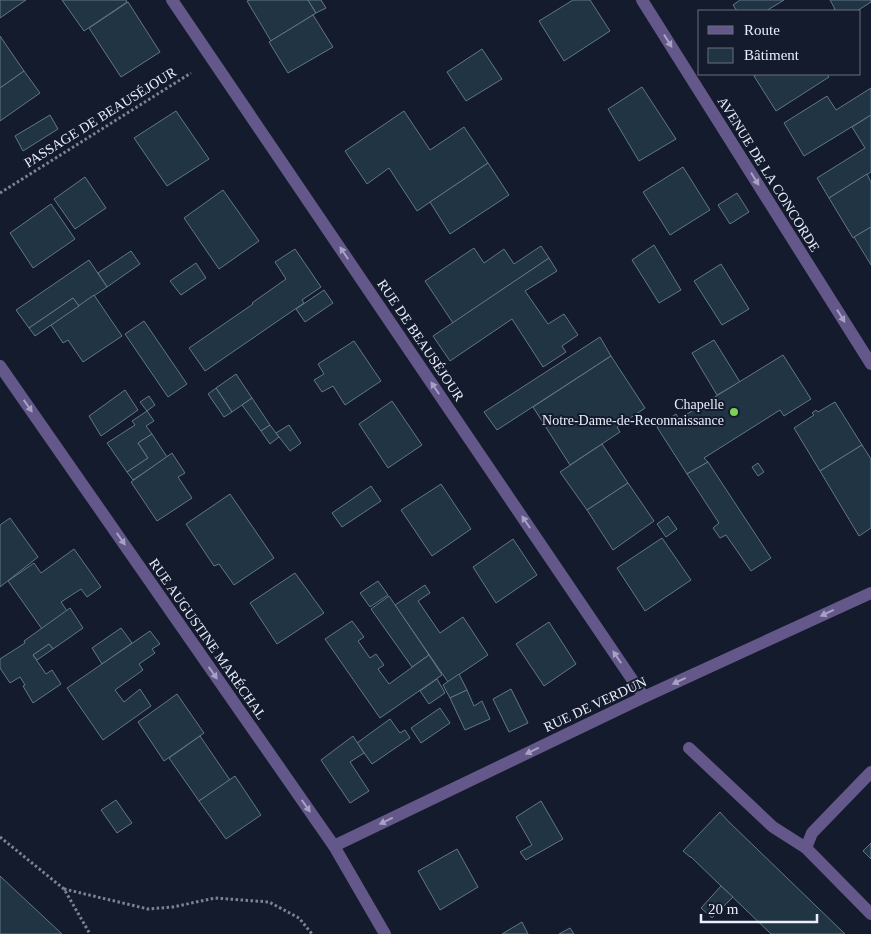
<svg xmlns="http://www.w3.org/2000/svg" width="871" height="934" font-family="'Times New Roman',serif">
	<style>
		.building { fill: #213443; stroke: #617788 }
		.lines { fill: none; stroke-linecap: round; stroke-linejoin: round }
		.path { stroke: #7d8392; stroke-width: 3; stroke-dasharray: 2.5 2.5; stroke-linecap: butt }
		.street { stroke: #635889; stroke-width: 12 }
		.oneway { fill: #a6a3c2 }
		.poi-dot { fill: #7ad156; stroke: #141b2d; stroke-width: 2 }
		.labels { text-anchor: middle; stroke-width: 4; stroke-linejoin: round; paint-order: stroke }
		.street-label { font-size: 14px; fill: #e9eefb; stroke: #141b2d }
		.poi-label { font-size: 14px; fill: #e9eefb; stroke: #141b2d; text-anchor: end }
	</style>
	<rect width="100%" height="100%" fill="#141b2d"/>
	<g class="building">
		<path d="M 0,0 L 26,0 L 0,18 Z"/>
		<path d="M 62,0 L 126,0 L 127,2 L 84,31 Z"/>
		<path d="M 250,0 L 308,0 L 316,13 L 271,41 L 247,1 Z"/>
		<path d="M 308,0 L 321,0 L 326,8 L 316,13 Z"/>
		<path d="M 573,0 L 590,0 L 610,31 L 564,61 L 539,21 Z"/>
		<path d="M 740,0 L 784,0 L 766,11 L 737,11 L 733,5 Z"/>
		<path d="M 830,0 L 871,0 L 871,2 L 857,11 L 832,11 L 835,9 Z"/>
		<path d="M 128,2 L 160,52 L 121,77 L 89,28 Z"/>
		<path d="M 313,15 L 333,47 L 288,73 L 269,42 Z"/>
		<path d="M 0,36 L 24,71 L 0,88 Z"/>
		<path d="M 482,49 L 502,79 L 466,101 L 447,72 Z"/>
		<path d="M 24,71 L 40,93 L 0,121 L 0,88 Z"/>
		<path d="M 757,74 L 827,74 L 829,77 L 776,111 L 754,76 Z"/>
		<path d="M 642,87 L 676,139 L 639,161 L 608,109 Z"/>
		<path d="M 871,88 L 871,115 L 804,156 L 784,123 L 827,96 L 836,110 Z"/>
		<path d="M 176,111 L 209,159 L 167,186 L 134,138 Z"/>
		<path d="M 404,111 L 430,150 L 464,127 L 488,163 L 417,211 L 389,168 L 367,184 L 345,151 Z"/>
		<path d="M 50,115 L 58,129 L 23,151 L 15,136 Z"/>
		<path d="M 871,115 L 871,172 L 829,198 L 817,178 L 865,148 L 852,127 Z"/>
		<path d="M 488,163 L 509,195 L 450,234 L 430,202 Z"/>
		<path d="M 683,167 L 710,210 L 670,235 L 643,192 Z"/>
		<path d="M 867,174 L 871,182 L 871,227 L 853,238 L 829,198 Z"/>
		<path d="M 85,177 L 106,208 L 75,229 L 54,199 Z"/>
		<path d="M 223,190 L 259,241 L 219,269 L 184,218 Z"/>
		<path d="M 737,193 L 749,212 L 730,224 L 718,205 Z"/>
		<path d="M 51,204 L 75,239 L 33,268 L 10,233 Z"/>
		<path d="M 871,227 L 871,265 L 854,237 Z"/>
		<path d="M 654,245 L 681,290 L 659,303 L 632,260 Z"/>
		<path d="M 541,246 L 549,258 L 453,323 L 425,281 L 474,248 L 484,263 L 504,249 L 514,264 Z"/>
		<path d="M 295,249 L 321,287 L 302,300 L 304,303 L 205,371 L 189,348 L 253,304 L 252,303 L 286,279 L 275,262 Z"/>
		<path d="M 131,251 L 140,264 L 107,287 L 98,273 Z"/>
		<path d="M 549,258 L 557,271 L 525,291 L 548,324 L 564,314 L 578,335 L 562,346 L 566,352 L 543,367 L 512,319 L 450,361 L 433,336 Z"/>
		<path d="M 89,260 L 107,287 L 79,306 L 73,298 L 29,328 L 16,310 Z"/>
		<path d="M 196,263 L 206,278 L 181,295 L 170,281 Z"/>
		<path d="M 721,264 L 749,309 L 722,325 L 694,281 Z"/>
		<path d="M 324,290 L 333,303 L 305,322 L 296,309 Z"/>
		<path d="M 94,295 L 122,336 L 83,362 L 68,340 L 63,343 L 51,325 Z"/>
		<path d="M 73,298 L 79,306 L 35,336 L 29,328 Z"/>
		<path d="M 144,321 L 187,384 L 168,397 L 125,334 Z"/>
		<path d="M 600,337 L 611,356 L 497,430 L 484,412 Z"/>
		<path d="M 714,340 L 740,382 L 717,395 L 692,353 Z"/>
		<path d="M 354,341 L 381,381 L 345,405 L 333,386 L 322,392 L 314,380 L 324,374 L 318,364 Z"/>
		<path d="M 783,355 L 811,399 L 784,416 L 780,410 L 704,458 L 708,462 L 687,474 L 657,427 L 676,414 L 679,419 Z"/>
		<path d="M 611,356 L 645,408 L 617,427 L 620,432 L 570,465 L 533,407 Z"/>
		<path d="M 236,374 L 252,398 L 232,412 L 216,388 Z"/>
		<path d="M 216,388 L 232,412 L 224,417 L 208,394 Z"/>
		<path d="M 125,390 L 138,410 L 101,436 L 89,416 Z"/>
		<path d="M 149,396 L 155,405 L 147,411 L 140,402 Z"/>
		<path d="M 252,398 L 270,425 L 261,431 L 242,405 Z"/>
		<path d="M 392,401 L 422,445 L 388,468 L 359,424 Z"/>
		<path d="M 835,402 L 862,445 L 820,471 L 794,428 L 814,415 L 812,413 L 816,410 L 818,412 Z"/>
		<path d="M 147,411 L 154,421 L 146,426 L 152,434 L 138,443 L 148,458 L 127,472 L 107,443 L 135,425 L 132,421 Z"/>
		<path d="M 270,425 L 279,437 L 270,444 L 261,431 Z"/>
		<path d="M 289,425 L 301,443 L 290,451 L 276,433 Z"/>
		<path d="M 152,434 L 167,457 L 133,480 L 127,472 L 148,458 L 138,443 Z"/>
		<path d="M 602,444 L 628,483 L 587,510 L 560,472 Z"/>
		<path d="M 862,445 L 871,459 L 871,528 L 859,536 L 820,471 Z"/>
		<path d="M 172,453 L 185,473 L 178,477 L 192,498 L 157,521 L 131,482 Z"/>
		<path d="M 708,462 L 771,558 L 751,571 L 726,535 L 720,538 L 713,528 L 719,523 L 687,474 Z"/>
		<path d="M 758,463 L 764,472 L 758,476 L 752,467 Z"/>
		<path d="M 628,483 L 654,521 L 613,550 L 587,510 Z"/>
		<path d="M 441,484 L 471,529 L 432,556 L 401,510 Z"/>
		<path d="M 371,486 L 381,501 L 342,527 L 332,513 Z"/>
		<path d="M 230,494 L 274,558 L 234,585 L 219,564 L 214,566 L 186,524 Z"/>
		<path d="M 668,516 L 677,529 L 666,537 L 657,524 Z"/>
		<path d="M 10,518 L 38,557 L 0,587 L 0,525 Z"/>
		<path d="M 662,538 L 691,580 L 645,611 L 617,568 Z"/>
		<path d="M 513,539 L 537,575 L 496,603 L 473,567 Z"/>
		<path d="M 74,549 L 101,587 L 87,597 L 81,589 L 61,602 L 67,611 L 42,629 L 8,581 L 34,563 L 41,573 Z"/>
		<path d="M 295,573 L 324,613 L 277,644 L 250,603 Z"/>
		<path d="M 378,581 L 388,595 L 370,607 L 360,593 Z"/>
		<path d="M 425,585 L 430,593 L 418,601 L 440,633 L 463,617 L 488,655 L 448,682 L 395,605 Z"/>
		<path d="M 389,596 L 429,655 L 412,667 L 371,609 Z"/>
		<path d="M 70,608 L 83,628 L 53,649 L 49,644 L 33,655 L 46,674 L 52,670 L 61,684 L 33,703 L 23,686 L 25,685 L 20,677 L 10,683 L 0,668 L 0,659 L 25,643 L 24,641 Z"/>
		<path d="M 352,621 L 364,637 L 358,641 L 370,658 L 376,654 L 384,665 L 378,669 L 389,684 L 429,655 L 442,675 L 380,718 L 325,639 Z"/>
		<path d="M 549,622 L 576,664 L 544,686 L 516,644 Z"/>
		<path d="M 121,628 L 132,643 L 102,664 L 92,648 Z"/>
		<path d="M 150,631 L 160,644 L 152,649 L 155,653 L 139,664 L 143,670 L 115,690 L 124,702 L 140,689 L 151,706 L 103,740 L 67,688 Z"/>
		<path d="M 49,644 L 53,649 L 37,660 L 33,655 Z"/>
		<path d="M 459,674 L 467,690 L 450,698 L 443,685 Z"/>
		<path d="M 437,679 L 445,693 L 429,704 L 420,691 Z"/>
		<path d="M 511,689 L 528,723 L 509,732 L 493,699 Z"/>
		<path d="M 467,690 L 474,706 L 482,701 L 490,719 L 465,730 L 450,698 Z"/>
		<path d="M 177,694 L 204,733 L 164,761 L 138,722 Z"/>
		<path d="M 440,708 L 450,723 L 421,743 L 411,728 Z"/>
		<path d="M 390,719 L 400,733 L 405,730 L 410,738 L 372,764 L 357,743 Z"/>
		<path d="M 200,736 L 230,780 L 199,801 L 169,758 Z"/>
		<path d="M 353,736 L 364,753 L 350,762 L 369,791 L 350,803 L 321,760 Z"/>
		<path d="M 235,776 L 261,815 L 226,839 L 199,801 Z"/>
		<path d="M 116,800 L 132,823 L 117,833 L 101,810 Z"/>
		<path d="M 541,801 L 563,839 L 526,860 L 520,852 L 532,845 L 516,817 Z"/>
		<path d="M 720,812 L 728,821 L 845,934 L 771,934 L 691,857 L 690,857 L 683,851 Z"/>
		<path d="M 871,843 L 871,859 L 863,851 Z"/>
		<path d="M 457,849 L 478,887 L 440,910 L 418,871 Z"/>
		<path d="M 0,876 L 62,934 L 0,934 Z"/>
		<path d="M 721,886 L 733,897 L 712,918 L 701,908 Z"/>
		<path d="M 522,922 L 528,934 L 502,934 Z"/>
		<path d="M 570,928 L 574,934 L 559,934 Z"/>
	</g>
	<g class="lines">
		<g class="path">
			<path d="M 0,193 L 191,73"/>
			<path d="M 0,837 L 64,889 L 90,934"/>
			<path d="M 64,889 L 148,909 L 173,907 L 215,898 L 269,902 L 299,918 L 312,934"/>
		</g>
		<g class="street">
			<path d="M 172,0 L 644,697"/>
			<path d="M 642,0 L 871,364"/>
			<path d="M 0,366 L 334,846 L 385,934"/>
			<path d="M 689,748 L 773,827 L 806,848"/>
			<path d="M 871,772 L 812,833 L 806,848 L 871,914"/>
			<path d="M 334,846 L 644,697 L 871,593"/>
		</g>
	</g>
	<defs><path id="oneway-solid" d="M-6-.8H1V-3.2L6.5 0L1 3.2V.8H-6Z" transform="scale(1.25)"/></defs>
	<g class="oneway">
		<use href="#oneway-solid" transform="translate(668 41) rotate(58)"/>
		<use href="#oneway-solid" transform="translate(755 179) rotate(58)"/>
		<use href="#oneway-solid" transform="translate(344 253) rotate(-124)"/>
		<use href="#oneway-solid" transform="translate(841 316) rotate(58)"/>
		<use href="#oneway-solid" transform="translate(435 388) rotate(-124)"/>
		<use href="#oneway-solid" transform="translate(28 406) rotate(55)"/>
		<use href="#oneway-solid" transform="translate(526 522) rotate(-124)"/>
		<use href="#oneway-solid" transform="translate(121 539) rotate(55)"/>
		<use href="#oneway-solid" transform="translate(827 613) rotate(155)"/>
		<use href="#oneway-solid" transform="translate(617 657) rotate(-124)"/>
		<use href="#oneway-solid" transform="translate(213 673) rotate(55)"/>
		<use href="#oneway-solid" transform="translate(679 681) rotate(155)"/>
		<use href="#oneway-solid" transform="translate(532 751) rotate(154)"/>
		<use href="#oneway-solid" transform="translate(306 806) rotate(55)"/>
		<use href="#oneway-solid" transform="translate(386 821) rotate(154)"/>
	</g>
	<circle class="poi-dot" cx="734" cy="412" r="5"/>
	<g class="labels">
		<g class="street-label">
			<text transform="translate(100 117) rotate(-32)" y="5">PASSAGE DE BEAUSÉJOUR</text>
			<text transform="translate(769 174) rotate(58)" y="5">AVENUE DE LA CONCORDE</text>
			<text transform="translate(421 340) rotate(56)" y="5">RUE DE BEAUSÉJOUR</text>
			<text transform="translate(208 639) rotate(55)" y="5">RUE AUGUSTINE MARÉCHAL</text>
			<text transform="translate(595 704) rotate(-25)" y="5">RUE DE VERDUN</text>
		</g>
		<g class="poi-label">
			<text x="724" y="409">Chapelle<tspan x="724" dy="16">Notre-Dame-de-Reconnaissance</tspan></text>
		</g>
	</g>
	<rect x="698" y="10" width="162" height="65" fill="#141b2d" stroke="#696f7f"/>
	<rect x="708" y="26" width="25" height="8" fill="#635889" stroke="#696f7f"/>
	<text x="744" y="35" font-size="15" fill="#e9eefb">Route</text>
	<rect x="708" y="48" width="25" height="15" fill="#213443" stroke="#696f7f"/>
	<text x="744" y="60" font-size="15" fill="#e9eefb">Bâtiment</text>
	<path d="M701 914v8h116v-8" fill="none" stroke="#e9eefb" stroke-width="2.5"/>
	<text x="708" y="914" font-size="15" fill="#e9eefb" stroke="#141b2d" stroke-width="4" paint-order="stroke">20 m</text>
</svg>
